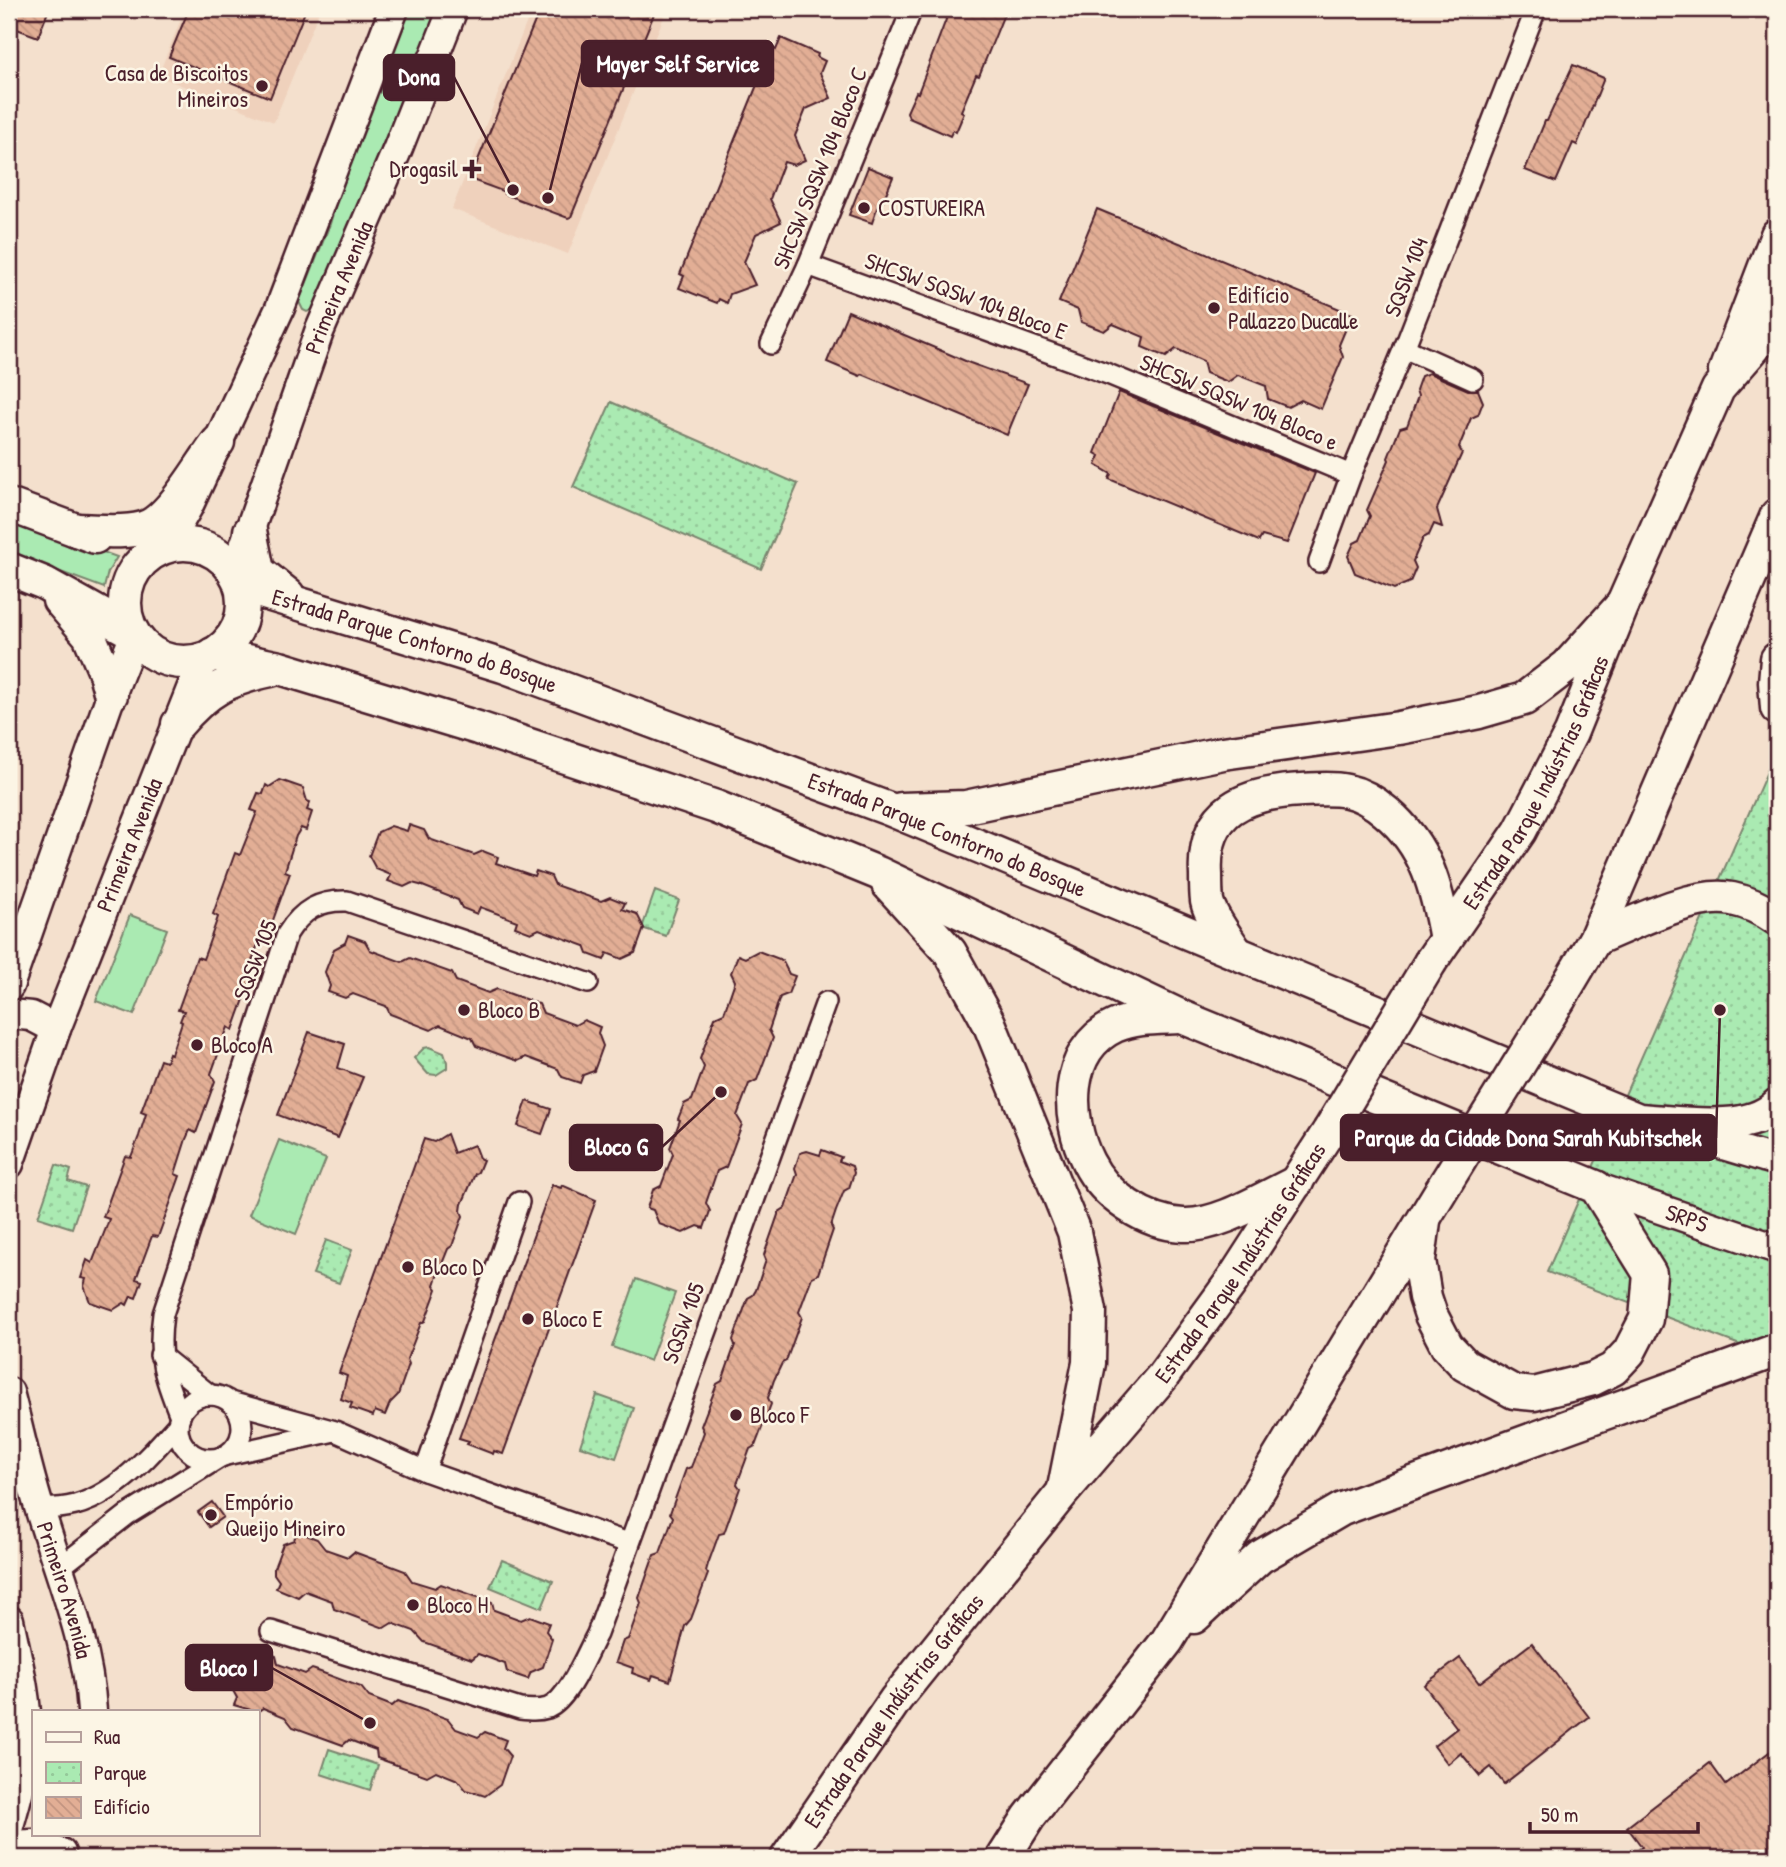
<svg xmlns="http://www.w3.org/2000/svg" width="1786" height="1867" font-family="'Patrick Hand',sans-serif">
	<style>
		.built { fill: #efd1bc }
		.grass { fill: #aaeab2; stroke: #7a846e; stroke-width: 2 }
		.park { fill: url(#park-dots); stroke: #7a846e; stroke-width: 2 }
		.building { fill: url(#building-back-hatch); stroke: #4a1f2b; stroke-width: 2 }
		.lines { fill: none; stroke-linecap: round; stroke-linejoin: round }
		.minor-casing { stroke: #4a1f2b; stroke-width: 24 }
		.secondary-casing { stroke: #4a1f2b; stroke-width: 33 }
		.primary-casing { stroke: #4a1f2b; stroke-width: 37 }
		.minor { stroke: #fcf5e5; stroke-width: 19 }
		.secondary { stroke: #fcf5e5; stroke-width: 28 }
		.primary { stroke: #fcf5e5; stroke-width: 32 }
		.primary-bridge-casing { stroke: #4a1f2b; stroke-width: 37; stroke-linecap: butt }
		.primary-bridge { stroke: #fcf5e5; stroke-width: 32 }
		.poi-dot { fill: #4a1f2b; stroke: #fcf5e5; stroke-width: 2.5 }
		.labels { text-anchor: middle; stroke-width: 5; stroke-linejoin: round; paint-order: stroke }
		.poi-label { font-size: 23px; fill: #4a1f2b; stroke: #fcf5e5; text-anchor: start }
		.street-label { font-size: 23px; fill: #4a1f2b; stroke: #fcf5e5 }
		.leader { fill: none; stroke: #4a1f2b; stroke-width: 2.5 }
		.callout-dot { fill: #4a1f2b; stroke: #fcf5e5; stroke-width: 2.5 }
		.callout { fill: #4a1f2b; stroke: #4a1f2b; stroke-width: 2.5 }
		.callout-label { font-size: 24px; text-anchor: middle; font-weight: bold; fill: #fff }
	</style>
	<defs>
		<pattern id="park-dots" width="8" height="8" patternUnits="userSpaceOnUse" patternTransform="scale(1.75)"><rect width="8" height="8" fill="#aaeab2"/><path d="M2 2h.1M6 6h.1" fill="none" stroke="#94c899" stroke-width="1.8" stroke-linecap="round"/></pattern>
		<pattern id="building-back-hatch" width="6" height="6" patternUnits="userSpaceOnUse" patternTransform="scale(1.75)"><rect width="6" height="6" fill="#e2ae95"/><path d="M-1 5l2 2M0 0l6 6M5-1l2 2" fill="none" stroke="#c39581"/></pattern>
	</defs>
	<rect width="100%" height="100%" fill="#f4e0cd"/>
	<filter id="ink" filterUnits="userSpaceOnUse"><feTurbulence type="fractalNoise" baseFrequency=".0143" numOctaves="2"/><feDisplacementMap in="SourceGraphic" scale="14" xChannelSelector="R" yChannelSelector="G"/><feConvolveMatrix kernelMatrix="1 2 1 2 8 2 1 2 1" color-interpolation-filters="sRGB"/></filter>
	<g filter="url(#ink)">
		<g class="built">
			<path d="M 185,9 L 320,9 L 274,122 L 158,76 Z"/>
			<path d="M 532,9 L 667,9 L 568,254 L 452,209 Z"/>
		</g>
		<g class="grass">
			<path d="M 407,9 L 438,9 L 316,308 L 307,312 L 303,310 L 299,302 L 330,224 L 358,128 Z"/>
			<path d="M 9,518 L 117,557 L 108,572 L 104,588 L 9,553 Z"/>
			<path d="M 130,915 L 167,929 L 134,1015 L 96,1001 Z"/>
			<path d="M 279,1140 L 326,1159 L 296,1234 L 249,1215 Z"/>
			<path d="M 636,1279 L 675,1293 L 650,1361 L 612,1347 Z"/>
		</g>
		<g class="park">
			<path d="M 611,402 L 798,484 L 761,569 L 573,487 Z"/>
			<path d="M 1777,749 L 1777,1359 L 1547,1272 Z"/>
			<path d="M 655,891 L 679,900 L 666,936 L 642,928 Z"/>
			<path d="M 429,1047 L 444,1053 L 447,1062 L 447,1068 L 436,1075 L 428,1074 L 414,1058 L 424,1048 Z"/>
			<path d="M 56,1165 L 71,1170 L 68,1181 L 86,1187 L 72,1228 L 38,1217 Z"/>
			<path d="M 326,1240 L 352,1250 L 339,1283 L 313,1274 Z"/>
			<path d="M 597,1395 L 634,1408 L 616,1458 L 580,1446 Z"/>
			<path d="M 502,1560 L 553,1581 L 542,1608 L 490,1587 Z"/>
			<path d="M 329,1749 L 378,1765 L 370,1790 L 321,1774 Z"/>
		</g>
		<g class="building">
			<path d="M 9,9 L 49,9 L 38,37 L 9,26 Z"/>
			<path d="M 189,9 L 306,9 L 270,98 L 169,57 Z"/>
			<path d="M 540,9 L 652,9 L 650,13 L 654,14 L 571,217 L 568,218 L 504,194 L 505,192 L 472,180 L 473,178 L 471,177 Z"/>
			<path d="M 950,9 L 1006,9 L 979,76 L 976,75 L 961,111 L 964,113 L 956,132 L 953,130 L 950,136 L 909,118 L 907,112 L 916,92 L 918,93 Z"/>
			<path d="M 781,38 L 818,54 L 817,57 L 825,61 L 820,73 L 831,98 L 806,109 L 795,136 L 805,160 L 794,165 L 784,162 L 770,199 L 781,222 L 756,234 L 744,262 L 755,285 L 730,294 L 727,303 L 719,299 L 717,303 L 679,288 L 684,276 L 680,274 L 772,48 L 776,50 Z"/>
			<path d="M 1573,65 L 1604,78 L 1577,145 L 1573,143 L 1556,182 L 1525,170 L 1545,121 L 1547,121 Z"/>
			<path d="M 868,167 L 893,177 L 883,201 L 880,199 L 872,223 L 849,215 Z"/>
			<path d="M 1097,209 L 1352,314 L 1339,345 L 1343,357 L 1321,409 L 1301,400 L 1288,407 L 1268,399 L 1266,386 L 1238,375 L 1228,382 L 1206,373 L 1203,361 L 1176,349 L 1166,357 L 1142,347 L 1144,337 L 1113,324 L 1104,331 L 1081,322 L 1078,310 L 1059,302 Z"/>
			<path d="M 848,311 L 970,363 L 1028,384 L 1007,435 L 862,374 L 860,376 L 827,362 Z"/>
			<path d="M 1429,373 L 1468,390 L 1478,390 L 1483,402 L 1478,415 L 1471,418 L 1459,447 L 1462,453 L 1437,509 L 1442,527 L 1434,524 L 1429,535 L 1423,538 L 1413,561 L 1416,568 L 1410,582 L 1394,589 L 1355,573 L 1348,556 L 1354,543 L 1360,540 L 1370,516 L 1367,510 L 1389,460 L 1388,458 L 1400,428 L 1407,426 L 1418,396 L 1416,390 L 1421,376 Z"/>
			<path d="M 1119,392 L 1315,473 L 1287,543 L 1262,536 L 1259,541 L 1109,479 L 1111,474 L 1096,465 L 1100,456 L 1095,453 Z"/>
			<path d="M 280,780 L 303,788 L 307,801 L 310,802 L 307,810 L 312,812 L 306,830 L 301,828 L 296,836 L 285,871 L 290,873 L 268,934 L 262,933 L 247,975 L 252,977 L 233,1030 L 228,1027 L 211,1074 L 215,1081 L 196,1133 L 190,1130 L 186,1139 L 175,1174 L 180,1176 L 158,1237 L 152,1236 L 136,1279 L 142,1281 L 136,1298 L 131,1296 L 127,1305 L 124,1303 L 113,1310 L 90,1302 L 84,1286 L 86,1279 L 81,1278 L 87,1260 L 92,1263 L 106,1228 L 109,1219 L 103,1217 L 125,1156 L 131,1157 L 139,1136 L 146,1114 L 141,1112 L 160,1060 L 166,1062 L 169,1053 L 171,1054 L 182,1022 L 180,1021 L 184,1011 L 178,1010 L 197,957 L 203,959 L 206,951 L 218,917 L 213,914 L 235,853 L 240,855 L 257,812 L 251,810 L 258,793 L 263,794 L 266,785 L 269,787 Z"/>
			<path d="M 409,825 L 424,830 L 429,839 L 474,855 L 483,851 L 498,857 L 496,863 L 534,876 L 536,871 L 551,876 L 555,885 L 601,901 L 610,897 L 625,903 L 622,909 L 637,914 L 644,928 L 635,953 L 622,959 L 607,953 L 604,960 L 588,954 L 585,946 L 539,929 L 531,933 L 515,927 L 517,921 L 480,907 L 477,914 L 462,908 L 458,900 L 420,885 L 412,883 L 404,887 L 388,881 L 391,875 L 376,869 L 369,856 L 378,832 L 391,826 L 407,831 Z"/>
			<path d="M 348,935 L 365,941 L 370,950 L 402,962 L 410,958 L 452,973 L 456,981 L 488,993 L 497,989 L 539,1004 L 543,1013 L 575,1025 L 584,1020 L 600,1027 L 598,1033 L 603,1046 L 594,1071 L 583,1075 L 580,1083 L 562,1077 L 558,1069 L 526,1057 L 518,1061 L 501,1055 L 476,1046 L 472,1038 L 440,1025 L 431,1030 L 390,1014 L 386,1006 L 353,994 L 345,998 L 328,992 L 330,986 L 325,972 L 334,949 L 345,943 Z"/>
			<path d="M 758,951 L 782,960 L 789,974 L 795,976 L 788,994 L 780,997 L 769,1030 L 773,1038 L 757,1080 L 749,1084 L 737,1116 L 742,1124 L 726,1167 L 717,1171 L 706,1203 L 710,1211 L 704,1228 L 698,1226 L 683,1233 L 659,1224 L 653,1210 L 647,1208 L 653,1190 L 661,1186 L 673,1154 L 670,1148 L 680,1120 L 678,1119 L 684,1104 L 692,1100 L 704,1067 L 700,1059 L 715,1017 L 724,1013 L 735,981 L 731,973 L 738,955 L 745,958 Z"/>
			<path d="M 309,1032 L 345,1044 L 338,1068 L 363,1077 L 338,1138 L 278,1115 Z"/>
			<path d="M 527,1101 L 551,1109 L 542,1134 L 518,1126 Z"/>
			<path d="M 447,1134 L 454,1153 L 474,1145 L 479,1158 L 483,1160 L 478,1172 L 475,1174 L 462,1204 L 461,1211 L 463,1216 L 452,1246 L 448,1249 L 436,1279 L 434,1285 L 437,1289 L 425,1321 L 421,1323 L 407,1359 L 409,1364 L 398,1395 L 390,1403 L 385,1415 L 375,1411 L 373,1416 L 350,1408 L 352,1403 L 341,1399 L 347,1376 L 339,1373 L 424,1139 L 434,1142 Z"/>
			<path d="M 822,1150 L 841,1157 L 839,1161 L 852,1166 L 854,1173 L 849,1188 L 844,1191 L 836,1211 L 831,1226 L 833,1230 L 818,1274 L 812,1277 L 799,1312 L 802,1317 L 786,1361 L 782,1363 L 774,1380 L 768,1398 L 771,1404 L 755,1446 L 750,1449 L 737,1484 L 740,1488 L 724,1533 L 719,1534 L 708,1564 L 706,1571 L 708,1574 L 691,1619 L 685,1626 L 670,1681 L 653,1675 L 651,1680 L 632,1673 L 633,1668 L 616,1662 L 623,1641 L 628,1639 L 641,1603 L 639,1598 L 654,1555 L 660,1553 L 673,1517 L 670,1513 L 686,1469 L 691,1467 L 693,1462 L 704,1432 L 701,1426 L 717,1384 L 722,1381 L 735,1345 L 733,1340 L 748,1298 L 753,1295 L 756,1290 L 766,1260 L 764,1255 L 779,1212 L 785,1208 L 797,1174 L 795,1168 L 800,1153 L 807,1151 L 820,1155 Z"/>
			<path d="M 552,1185 L 561,1188 L 562,1185 L 596,1200 L 503,1454 L 494,1451 L 493,1454 L 467,1444 L 469,1441 L 459,1438 Z"/>
			<path d="M 212,1502 L 223,1517 L 209,1527 L 198,1512 Z"/>
			<path d="M 297,1531 L 317,1539 L 325,1549 L 348,1557 L 354,1552 L 405,1571 L 412,1581 L 435,1588 L 441,1584 L 492,1602 L 494,1610 L 521,1620 L 530,1616 L 549,1623 L 546,1631 L 552,1639 L 543,1667 L 531,1672 L 528,1679 L 507,1672 L 505,1664 L 478,1654 L 472,1659 L 424,1642 L 414,1631 L 392,1623 L 384,1628 L 334,1609 L 332,1601 L 305,1591 L 298,1597 L 276,1588 L 279,1581 L 274,1574 L 274,1568 L 283,1544 L 294,1540 Z"/>
			<path d="M 1532,1643 L 1589,1717 L 1504,1784 L 1491,1767 L 1480,1776 L 1461,1753 L 1448,1764 L 1434,1746 L 1457,1728 L 1424,1685 L 1460,1658 L 1479,1683 Z"/>
			<path d="M 257,1649 L 276,1656 L 278,1664 L 305,1674 L 312,1669 L 315,1670 L 361,1687 L 369,1697 L 392,1706 L 398,1701 L 448,1719 L 456,1729 L 478,1737 L 485,1732 L 506,1740 L 503,1748 L 510,1756 L 500,1785 L 485,1796 L 466,1790 L 458,1780 L 436,1771 L 427,1776 L 377,1758 L 376,1750 L 349,1740 L 343,1745 L 293,1727 L 285,1717 L 263,1708 L 257,1712 L 234,1705 L 237,1698 L 231,1687 L 240,1662 Z"/>
			<path d="M 1777,1746 L 1777,1858 L 1627,1858 L 1642,1847 L 1627,1827 L 1710,1763 L 1726,1785 Z"/>
		</g>
		<g class="lines">
			<defs>
				<g id="minor">
					<path d="M 808,265 L 1108,374 L 1351,475"/>
					<path d="M 771,344 L 808,265 L 912,9"/>
					<path d="M 1404,348 L 1473,379"/>
					<path d="M 1319,562 L 1351,475 L 1407,341 L 1536,9"/>
					<path d="M 160,1355 L 210,1395"/>
					<circle cx="210" cy="1427" r="32"/>
					<path d="M 230,1402 L 335,1431 L 425,1471 L 628,1543"/>
					<path d="M 180,1416 C 164,1376 157,1357 163,1314 L 287,934 C 302,910 319,900 347,901 L 588,983"/>
					<path d="M 226,1455 L 330,1432"/>
					<path d="M 425,1471 L 519,1202"/>
					<path d="M 39,1507 C 97,1517 143,1463 178,1424"/>
					<path d="M 59,1568 L 127,1515 L 219,1458"/>
					<path d="M 271,1631 L 520,1709 C 529,1710 538,1711 548,1708 C 569,1699 586,1654 597,1634 L 826,1002"/>
				</g>
				<g id="secondary">
					<path d="M 165,547 L 188,507 L 280,308 L 394,9"/>
					<path id="s1" d="M 235,572 L 319,332 L 398,148 L 453,9"/>
					<path d="M 9,986 L 111,695 L 134,637"/>
					<path d="M 9,1014 L 31,1016 L 56,1029"/>
					<path d="M 1673,1130 L 1777,1161"/>
					<path id="s2" d="M 9,1164 L 56,1029 L 203,659"/>
					<path id="s3" d="M 1596,1187 L 1777,1249"/>
					<path id="s4" d="M 9,1392 C 19,1430 27,1469 39,1507 C 59,1574 88,1641 92,1711"/>
					<path d="M 9,1620 C 17,1658 27,1695 27,1734 C 27,1765 17,1797 9,1826"/>
					<path d="M 9,1845 L 33,1844 L 61,1853"/>
				</g>
				<g id="primary">
					<path d="M 1725,371 L 1777,235"/>
					<path d="M 9,505 L 95,537"/>
					<path d="M 76,530 C 97,530 123,534 143,528 C 170,521 200,465 218,442"/>
					<path d="M 250,531 L 258,571 L 288,595"/>
					<circle cx="184" cy="603" r="59"/>
					<path d="M 9,569 L 44,583 L 132,632"/>
					<path id="s5" d="M 241,586 L 503,666 L 889,809 L 1639,1120 C 1678,1122 1748,1135 1777,1105"/>
					<path d="M 59,600 L 89,635 L 104,670 L 111,695"/>
					<path d="M 213,654 L 280,668 L 478,728 L 716,807 L 878,873 L 1182,1017 L 1596,1187 L 1650,1274 L 1646,1319 L 1629,1352 L 1613,1369 L 1593,1379 L 1534,1394 L 1514,1392 L 1465,1365 L 1447,1346 L 1431,1315 L 1425,1297 L 1419,1260 L 1424,1221"/>
					<path d="M 1777,659 L 1775,682 L 1777,708"/>
					<path d="M 178,724 C 207,690 228,679 271,670"/>
					<path d="M 901,809 L 966,807 L 1223,753 L 1399,728 L 1479,712 L 1524,699 L 1567,666 L 1623,604"/>
					<path d="M 888,884 L 950,952 L 989,1023 L 1074,1232 L 1090,1311 L 1089,1363 L 1064,1488"/>
					<path d="M 1595,939 C 1630,925 1694,891 1732,899 C 1747,902 1764,910 1777,919"/>
					<path d="M 1236,952 C 1228,939 1210,916 1207,901 C 1206,893 1206,883 1206,875 C 1202,809 1245,793 1302,790 C 1338,788 1357,787 1386,812 C 1427,846 1437,890 1446,939"/>
					<path id="s6" d="M 1431,961 L 1520,831 L 1571,733 L 1623,604 L 1718,389 L 1777,321"/>
					<path d="M 1560,998 L 1595,939 L 1777,515"/>
					<path d="M 1179,1017 C 1158,1018 1135,1017 1115,1026 C 1063,1050 1066,1119 1088,1162 C 1105,1196 1145,1223 1183,1225 C 1218,1227 1265,1197 1297,1182"/>
					<path d="M 1194,1617 L 1260,1557 L 1342,1509 L 1777,1350"/>
					<path id="s7" d="M 787,1858 L 896,1699 L 1063,1492 L 1162,1377 L 1232,1281 L 1329,1131"/>
					<path d="M 1003,1858 L 1029,1817 L 1167,1641 L 1445,1184"/>
				</g>
			</defs>
			<use href="#minor" class="minor-casing"/>
			<use href="#secondary" class="secondary-casing"/>
			<use href="#primary" class="primary-casing"/>
			<use href="#minor" class="minor"/>
			<use href="#secondary" class="secondary"/>
			<use href="#primary" class="primary"/>
			<defs>
				<g id="primary-bridge">
					<path d="M 1329,1131 L 1431,961"/>
					<path d="M 1445,1184 L 1560,998"/>
				</g>
			</defs>
			<use href="#primary-bridge" class="primary-bridge-casing"/>
			<use href="#primary-bridge" class="primary-bridge"/>
		</g>
	</g>
	<g class="poi-dot">
		<circle cx="262" cy="86" r="7"/>
		<path d="M468.5 158.5h7v7h7v7h-7v7h-7v-7h-7v-7h7z"/>
		<circle cx="864" cy="208" r="7"/>
		<circle cx="1214" cy="308" r="7"/>
		<circle cx="464" cy="1010" r="7"/>
		<circle cx="197" cy="1045" r="7"/>
		<circle cx="408" cy="1267" r="7"/>
		<circle cx="528" cy="1319" r="7"/>
		<circle cx="736" cy="1415" r="7"/>
		<circle cx="211" cy="1515" r="7"/>
		<circle cx="413" cy="1605" r="7"/>
	</g>
	<g class="labels">
		<g class="poi-label">
			<text x="248" y="81" text-anchor="end">Casa de Biscoitos<tspan x="248" dy="26">Mineiros</tspan></text>
			<text x="458" y="177" text-anchor="end">Drogasil</text>
			<text x="878" y="216">COSTUREIRA</text>
			<text x="1228" y="303">Edifício<tspan x="1228" dy="26">Pallazzo Ducalle</tspan></text>
			<text x="478" y="1018">Bloco B</text>
			<text x="211" y="1053">Bloco A</text>
			<text x="422" y="1275">Bloco D</text>
			<text x="542" y="1327">Bloco E</text>
			<text x="750" y="1423">Bloco F</text>
			<text x="225" y="1510">Empório<tspan x="225" dy="26">Queijo Mineiro</tspan></text>
			<text x="427" y="1613">Bloco H</text>
		</g>
		<g class="street-label">
			<text transform="translate(820 168) rotate(-68)" y="8">SHCSW SQSW 104 Bloco C</text>
			<text transform="translate(1406 277) rotate(-69)" y="8">SQSW 104</text>
			<text dy="8" stroke="none"><textPath href="#s1" startOffset="303">Primeira Avenida</textPath></text>
			<text transform="translate(966 296) rotate(20)" y="8">SHCSW SQSW 104 Bloco E</text>
			<text transform="translate(1239 402) rotate(23)" y="8">SHCSW SQSW 104 Bloco e</text>
			<text dy="8" stroke="none"><textPath href="#s5" startOffset="182">Estrada Parque Contorno do Bosque</textPath></text>
			<text dy="8" stroke="none"><textPath href="#s6" startOffset="208">Estrada Parque Indústrias Gráficas</textPath></text>
			<text dy="8" stroke="none"><textPath href="#s5" startOffset="749">Estrada Parque Contorno do Bosque</textPath></text>
			<text dy="8" stroke="none"><textPath href="#s2" startOffset="341">Primeira Avenida</textPath></text>
			<text transform="translate(255 960) rotate(-69)" y="8">SQSW 105</text>
			<text dy="8" stroke="none"><textPath href="#s3" startOffset="96">SRPS</textPath></text>
			<text dy="8" stroke="none"><textPath href="#s7" startOffset="749">Estrada Parque Indústrias Gráficas</textPath></text>
			<text transform="translate(683 1323) rotate(-70)" y="8">SQSW 105</text>
			<text dy="8" stroke="none"><textPath href="#s4" startOffset="206">Primeiro Avenida</textPath></text>
			<text dy="8" stroke="none"><textPath href="#s7" startOffset="182">Estrada Parque Indústrias Gráficas</textPath></text>
		</g>
	</g>
	<path class="leader" d="M548 198L582 63M513 190L454 77M1720 1010L1716 1138M721 1092L662 1147M370 1723L272 1668"/>
	<g class="callout-dot">
		<circle cx="548" cy="198" r="7"/>
		<circle cx="513" cy="190" r="7"/>
		<circle cx="1720" cy="1010" r="7"/>
		<circle cx="721" cy="1092" r="7"/>
		<circle cx="370" cy="1723" r="7"/>
	</g>
	<g class="callout">
		<rect x="582" y="41" width="191" height="45" rx="7"/>
		<rect x="384" y="55" width="70" height="45" rx="7"/>
		<rect x="1341" y="1115" width="375" height="45" rx="7"/>
		<rect x="570" y="1125" width="92" height="45" rx="7"/>
		<rect x="186" y="1645" width="86" height="45" rx="7"/>
	</g>
	<g class="callout-label">
		<text x="678" y="72">Mayer Self Service</text>
		<text x="419" y="85">Dona</text>
		<text x="1528" y="1146">Parque da Cidade Dona Sarah Kubitschek</text>
		<text x="616" y="1155">Bloco G</text>
		<text x="229" y="1676">Bloco I</text>
	</g>
	<rect width="1786" height="1867" fill="none" stroke="#fcf5e5" stroke-width="35"/>
	<rect x="18" y="18" width="1751" height="1832" fill="none" stroke="#4a1f2b" stroke-width="2.5" filter="url(#ink)"/>
	<rect x="32" y="1710" width="228" height="126" fill="#fcf5e5" stroke="#b59f9b" stroke-width="2"/>
	<rect x="46" y="1732" width="35" height="10" fill="#fcf5e5" stroke="#b59f9b" stroke-width="2"/>
	<text x="94" y="1744" font-size="21" fill="#4a1f2b">Rua</text>
	<rect x="46" y="1762" width="35" height="21" fill="url(#park-dots)" stroke="#b59f9b" stroke-width="2"/>
	<text x="94" y="1780" font-size="21" fill="#4a1f2b">Parque</text>
	<rect x="46" y="1797" width="35" height="21" fill="url(#building-back-hatch)" stroke="#b59f9b" stroke-width="2"/>
	<text x="94" y="1814" font-size="21" fill="#4a1f2b">Edifício</text>
	<path d="M1530 1822v10h168v-10" fill="none" stroke="#4a1f2b" stroke-width="3.5"/>
	<text x="1541" y="1822" font-size="21" fill="#4a1f2b" stroke="#fcf5e5" stroke-width="5" paint-order="stroke">50 m</text>
</svg>
